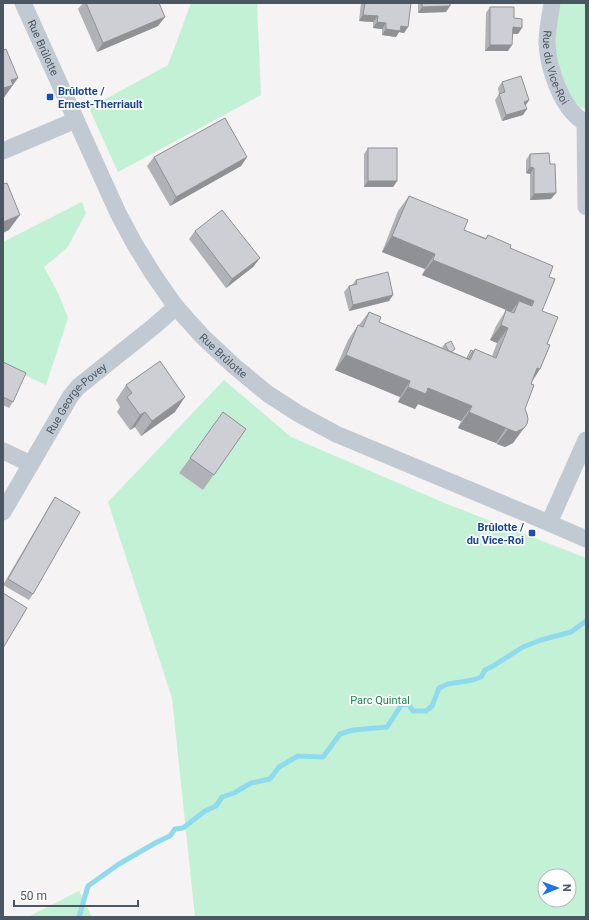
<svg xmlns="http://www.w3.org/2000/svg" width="589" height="920" font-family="Roboto,sans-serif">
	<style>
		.green { fill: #c3f1d5; fill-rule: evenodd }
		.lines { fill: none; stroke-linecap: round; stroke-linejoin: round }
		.stream { stroke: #90daee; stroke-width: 5 }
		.street { stroke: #c1cad2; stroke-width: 17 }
		.wall { fill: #b0b2b7 }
		.shaded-wall { fill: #909195 }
		.building { fill: #cdcfd5; stroke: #909195 }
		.transit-dot { fill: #1a4fb4; stroke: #fff; stroke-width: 1.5 }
		.labels { text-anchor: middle; stroke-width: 3.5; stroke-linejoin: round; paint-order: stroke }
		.street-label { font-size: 11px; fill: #4a5661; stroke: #fff }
		.transit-label { font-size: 11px; font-weight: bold; fill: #164399; stroke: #fff; text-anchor: start }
		.park-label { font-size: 11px; fill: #17864f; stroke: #fff }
	</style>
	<rect width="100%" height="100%" fill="#f5f3f3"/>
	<g class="green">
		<path d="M 191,3 L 257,3 L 261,95 L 118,172 L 89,108 L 168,65 Z"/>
		<path d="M 559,3 L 586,3 L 586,109 L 580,107 L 568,96 L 555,55 L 554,29 Z"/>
		<path d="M 82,202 L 86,213 L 67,248 L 44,267 L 59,295 L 68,318 L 46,385 L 3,365 L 3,242 Z"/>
		<path d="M 224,380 L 291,437 L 447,504 L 586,558 L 586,917 L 195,917 L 172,698 L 108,502 ZM 545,876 L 569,876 L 569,900 L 545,900 Z"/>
		<path d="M 79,891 L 92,917 L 28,917 Z"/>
	</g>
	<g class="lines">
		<path class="stream" d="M 79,917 L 88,886 L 119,864 L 157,842 L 170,836 L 175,829 L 183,828 L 205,811 L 216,806 L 222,797 L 234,793 L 251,783 L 270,779 L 279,767 L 298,756 L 323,757 L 340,734 L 353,730 L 387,727 L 402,704 L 409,705 L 413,711 L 426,711 L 432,706 L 439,688 L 448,684 L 473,680 L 481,677 L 485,670 L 493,666 L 523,647 L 541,640 L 571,632 L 586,621"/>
		<g class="street">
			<path id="s1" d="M 23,3 L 118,213 L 134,243 L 153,274 L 176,307 L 202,336 L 234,366 L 268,394 L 299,414 L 336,434 L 549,523 L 586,539"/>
			<path id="s2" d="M 552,3 C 550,16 547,30 547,43 C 548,68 562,111 586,123"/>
			<path d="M 585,123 L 586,207"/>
			<path d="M 3,151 L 76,120"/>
			<path d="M 3,451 L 31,464"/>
			<path id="s3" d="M 3,512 L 70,397 L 78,387 L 153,327 L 176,307"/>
			<path d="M 549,523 L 586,440"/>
		</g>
	</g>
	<g class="wall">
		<path d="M 83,3 L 159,3 L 158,26 L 97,52 L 78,9 Z"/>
		<path d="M 361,3 L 411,3 L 408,27 L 404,33 L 399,32 L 396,37 L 382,35 L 382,29 L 373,28 L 373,22 L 359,21 Z"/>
		<path d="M 418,3 L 450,3 L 446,12 L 418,13 Z"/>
		<path d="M 490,7 L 514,18 L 518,34 L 513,34 L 508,51 L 485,51 L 486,13 Z"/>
		<path d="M 502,82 L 529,100 L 526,105 L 523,115 L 502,121 L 495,100 L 499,94 L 498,88 Z"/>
		<path d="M 368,148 L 397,181 L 393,187 L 364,187 L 364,154 Z"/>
		<path d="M 530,154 L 551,199 L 530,200 L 530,174 L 526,173 L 526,160 Z"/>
		<path d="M 154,157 L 247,157 L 241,166 L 170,206 L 147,166 Z"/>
		<path d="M 409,196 L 464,230 L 486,238 L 488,235 L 510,248 L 549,277 L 542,311 L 531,382 L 525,409 L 513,443 L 505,447 L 497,444 L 496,443 L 458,428 L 461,421 L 418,404 L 415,409 L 398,402 L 400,397 L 335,370 L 348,340 L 358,325 L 359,325 L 369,312 L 379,322 L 443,348 L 442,347 L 445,344 L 453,352 L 467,358 L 471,350 L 473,351 L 475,349 L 492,356 L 497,343 L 490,340 L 496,326 L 506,310 L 511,312 L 422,275 L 425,269 L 382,252 L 398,211 Z"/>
		<path d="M 195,231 L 260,258 L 253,267 L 226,288 L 189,239 Z"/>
		<path d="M 356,280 L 393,295 L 389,301 L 349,311 L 344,292 L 349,286 L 352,285 Z"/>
		<path d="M 3,362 L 13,402 L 9,408 L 3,405 Z"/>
		<path d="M 126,385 L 175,412 L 141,436 L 135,427 L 130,430 L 117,412 L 120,407 L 116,400 Z"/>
		<path d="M 246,429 L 203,490 L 179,473 L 190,458 Z"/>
		<path d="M 55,497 L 33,594 L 29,600 L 3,585 L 51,503 Z"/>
	</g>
	<g class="shaded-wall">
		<path d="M 450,6 L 446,12 L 418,13 L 422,7 Z"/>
		<path d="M 363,15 L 378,16 L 373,22 L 359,21 Z"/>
		<path d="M 165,17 L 158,26 L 97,52 L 103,43 Z"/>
		<path d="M 377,22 L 386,23 L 382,29 L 373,28 Z"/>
		<path d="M 401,26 L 408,27 L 404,33 L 399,32 L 396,37 L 382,35 L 386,29 Z"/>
		<path d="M 513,27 L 522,28 L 518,34 L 509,33 Z"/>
		<path d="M 490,45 L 512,45 L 508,51 L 485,51 Z"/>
		<path d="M 18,78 L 3,99 L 3,90 L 11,80 Z"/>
		<path d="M 529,100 L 525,106 L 524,102 Z"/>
		<path d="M 527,109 L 523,115 L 502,121 L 506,115 Z"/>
		<path d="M 247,157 L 241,166 L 170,206 L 176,197 Z"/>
		<path d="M 530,167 L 534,168 L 530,174 L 526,173 Z"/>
		<path d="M 368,181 L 397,181 L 393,187 L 364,187 Z"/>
		<path d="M 556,193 L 551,199 L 530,200 L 534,194 Z"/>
		<path d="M 20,215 L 9,230 L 3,233 L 3,222 Z"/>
		<path d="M 392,236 L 435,254 L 425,269 L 382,252 Z"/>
		<path d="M 260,258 L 253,267 L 226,288 L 232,279 Z"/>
		<path d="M 433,260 L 534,301 L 523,316 L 519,301 L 511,312 L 422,275 Z"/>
		<path d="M 393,295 L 389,301 L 349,311 L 353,305 Z"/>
		<path d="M 501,325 L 508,328 L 497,343 L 490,340 Z"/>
		<path d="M 346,355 L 410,381 L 400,397 L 335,370 Z"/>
		<path d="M 537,368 L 540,369 L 530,385 Z"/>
		<path d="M 408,387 L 428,388 L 472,406 L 461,421 L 418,404 L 415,409 L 398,402 Z"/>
		<path d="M 185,397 L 175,412 L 141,436 L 152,421 Z"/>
		<path d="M 145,412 L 135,427 L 130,430 L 140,415 Z"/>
		<path d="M 469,412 L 506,428 L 496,443 L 458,428 Z"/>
		<path d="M 527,424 L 513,443 L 505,447 L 497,444 L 508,429 Z"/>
	</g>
	<g class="building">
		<path d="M 86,3 L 159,3 L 165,17 L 103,43 Z"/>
		<path d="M 365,3 L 411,3 L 408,27 L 401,26 L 400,31 L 386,29 L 386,23 L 377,22 L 378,16 L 363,15 Z"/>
		<path d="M 422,3 L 450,3 L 450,6 L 422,7 Z"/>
		<path d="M 490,7 L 514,7 L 514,18 L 522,19 L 522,28 L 513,27 L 512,45 L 490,45 Z"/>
		<path d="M 6,49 L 18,78 L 11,80 L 13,85 L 4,88 L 3,85 L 3,50 Z"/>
		<path d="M 521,76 L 529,100 L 524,102 L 527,109 L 506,115 L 499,94 L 505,92 L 502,82 Z"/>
		<path d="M 225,118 L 247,157 L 176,197 L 154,157 Z"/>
		<rect x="368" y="148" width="29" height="33"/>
		<path d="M 549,153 L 550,164 L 555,164 L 556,193 L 534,194 L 534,168 L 530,167 L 530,154 Z"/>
		<path d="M 7,183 L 20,215 L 3,222 L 3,184 Z"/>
		<path d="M 409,196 L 468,220 L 464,230 L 486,239 L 488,235 L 511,245 L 510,248 L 553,266 L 549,277 L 555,279 L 542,311 L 558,317 L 547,344 L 550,345 L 540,369 L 537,368 L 531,384 L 534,385 L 525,409 L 527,414 L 528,419 L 527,424 L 524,428 L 516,432 L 508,429 L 506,428 L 469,412 L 472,406 L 428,388 L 426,394 L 408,387 L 410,381 L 346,355 L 358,325 L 363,327 L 369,312 L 381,317 L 379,322 L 470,360 L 475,349 L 496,358 L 508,328 L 501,325 L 506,310 L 514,313 L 519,301 L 532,306 L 534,301 L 433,260 L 435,254 L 392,236 Z"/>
		<path d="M 222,210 L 260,258 L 232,279 L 195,231 Z"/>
		<path d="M 388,272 L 393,295 L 353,305 L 349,286 L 357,284 L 356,280 Z"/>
		<path d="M 451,341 L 455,349 L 451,352 L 448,350 L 445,344 Z"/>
		<path d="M 471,350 L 473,351 L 468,359 L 467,358 Z"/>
		<path d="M 160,361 L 185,397 L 152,421 L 145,412 L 140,415 L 127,397 L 132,393 L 126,385 Z"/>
		<path d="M 3,362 L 26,373 L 13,402 L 3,397 Z"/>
		<path d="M 223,412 L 246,429 L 214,475 L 190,458 Z"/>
		<path d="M 55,497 L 80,512 L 33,594 L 8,579 Z"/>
		<path d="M 3,593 L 27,608 L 3,648 Z"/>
	</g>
	<g class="transit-dot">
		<rect x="46" y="93" width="8" height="8" rx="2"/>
		<rect x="528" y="529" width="8" height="8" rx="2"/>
	</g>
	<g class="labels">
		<g class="street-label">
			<text dy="4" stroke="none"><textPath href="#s1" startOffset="49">Rue Brûlotte</textPath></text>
			<text dy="4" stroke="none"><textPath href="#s2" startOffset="66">Rue du Vice-Roi</textPath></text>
			<text dy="4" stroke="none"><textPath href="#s1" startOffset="409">Rue Brûlotte</textPath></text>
			<text dy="4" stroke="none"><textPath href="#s3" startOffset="136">Rue George-Povey</textPath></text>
		</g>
		<g class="transit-label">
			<text x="58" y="95">Brûlotte /<tspan x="58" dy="13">Ernest-Therriault</tspan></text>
			<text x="524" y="531" text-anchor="end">Brûlotte /<tspan x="524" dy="13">du Vice-Roi</tspan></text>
		</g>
		<g class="park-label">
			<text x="380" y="704">Parc Quintal</text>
		</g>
	</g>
	<rect width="589" height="920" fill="none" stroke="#4a5661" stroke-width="8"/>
	<g transform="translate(557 888) rotate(89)"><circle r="19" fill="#ffffff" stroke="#b7bbc0"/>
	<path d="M0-3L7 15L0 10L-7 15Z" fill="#1a73e8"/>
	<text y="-6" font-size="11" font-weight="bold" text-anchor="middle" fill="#4a5661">N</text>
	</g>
	<path d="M14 900v6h124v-6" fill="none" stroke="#4a5661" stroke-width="2"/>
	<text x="20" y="900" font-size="12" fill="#4a5661" stroke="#ffffff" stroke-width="3" paint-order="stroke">50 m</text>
</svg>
